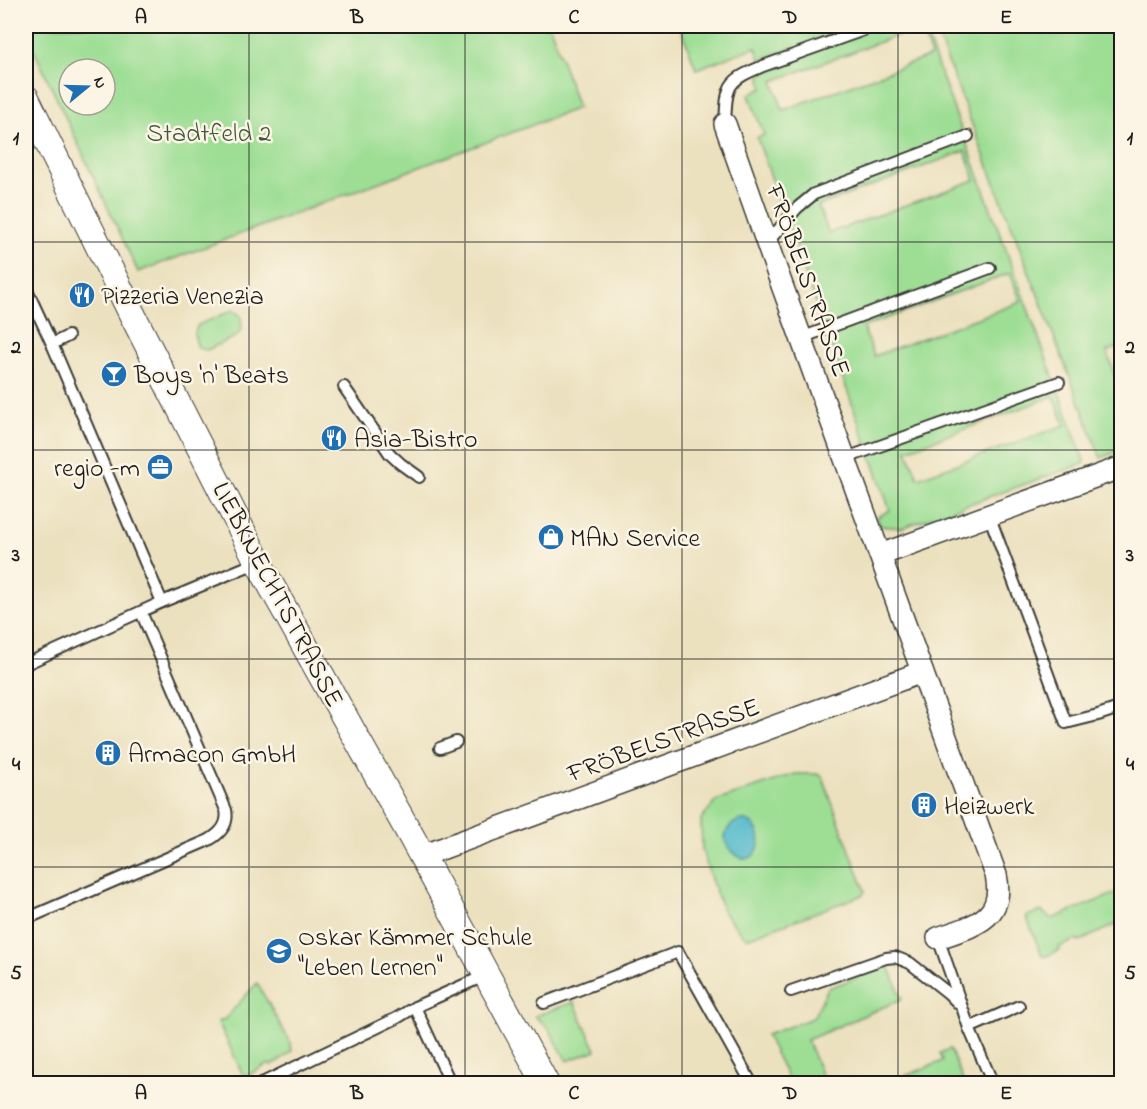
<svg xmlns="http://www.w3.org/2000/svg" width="1147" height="1109" font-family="'Indie Flower',sans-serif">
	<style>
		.green { fill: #9dde94; stroke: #5c7d58; stroke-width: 1.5; fill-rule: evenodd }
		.water { fill: #4db8ca; stroke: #346a73; stroke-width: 1.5 }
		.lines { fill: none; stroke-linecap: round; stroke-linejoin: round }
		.service-casing { stroke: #3b3a34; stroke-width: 14 }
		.minor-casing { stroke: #3b3a34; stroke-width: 24 }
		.tertiary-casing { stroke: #3b3a34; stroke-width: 28 }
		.service { stroke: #fff; stroke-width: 10 }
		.minor { stroke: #fff; stroke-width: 21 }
		.tertiary { stroke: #fff; stroke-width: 26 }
		.grid { fill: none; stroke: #1c1c1c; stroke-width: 1.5; stroke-opacity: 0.55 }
		.labels { text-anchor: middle; stroke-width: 5; stroke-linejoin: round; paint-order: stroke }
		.park-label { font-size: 26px; fill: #435640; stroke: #fcf5e5 }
		.street-label { font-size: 26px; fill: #1c1c1c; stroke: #fcf5e5 }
		.poi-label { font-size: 26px; fill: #1c1c1c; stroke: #fcf5e5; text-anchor: start }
		.neatline { fill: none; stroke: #1c1c1c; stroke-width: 2 }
		.grid-label { font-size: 20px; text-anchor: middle; font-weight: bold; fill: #1c1c1c }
	</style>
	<rect width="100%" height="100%" fill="#fcf5e5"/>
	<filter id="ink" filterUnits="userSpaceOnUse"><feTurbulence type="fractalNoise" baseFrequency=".0167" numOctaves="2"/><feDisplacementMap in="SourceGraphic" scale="12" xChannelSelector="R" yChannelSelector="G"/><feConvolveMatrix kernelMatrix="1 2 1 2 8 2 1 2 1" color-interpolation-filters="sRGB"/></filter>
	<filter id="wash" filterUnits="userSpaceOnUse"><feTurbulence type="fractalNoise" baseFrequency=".008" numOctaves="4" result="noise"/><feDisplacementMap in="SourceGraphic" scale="24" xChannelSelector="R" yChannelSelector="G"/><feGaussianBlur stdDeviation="1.35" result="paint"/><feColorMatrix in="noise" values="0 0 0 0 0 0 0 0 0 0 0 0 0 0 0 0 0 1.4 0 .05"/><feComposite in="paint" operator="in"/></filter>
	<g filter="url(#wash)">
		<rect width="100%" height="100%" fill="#ece1bf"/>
		<g class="green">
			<path d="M 26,26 L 550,26 L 578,108 L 138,272 L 26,33 ZM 69,69 L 105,69 L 105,105 L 69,105 Z"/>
			<path d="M 680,26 L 923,26 L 1085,463 L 901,528 L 880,526 L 877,517 L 890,510 L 757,138 L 764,135 L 749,95 L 763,88 L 760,74 L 797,61 L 793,47 L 760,60 L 756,47 L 696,69 ZM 921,27 L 931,56 L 783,110 L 773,81 ZM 965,151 L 975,180 L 829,233 L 818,206 ZM 1010,273 L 1021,302 L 874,356 L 863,327 ZM 1054,396 L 1065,425 L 918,478 L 907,450 Z"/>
			<path d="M 934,26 L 1121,26 L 1122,346 L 1107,351 L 1121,396 L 1121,450 L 1101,458 Z"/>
			<path d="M 233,310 L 241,316 L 242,328 L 237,336 L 207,350 L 198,348 L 194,334 L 198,325 Z"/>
			<path d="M 795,774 L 817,774 L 822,776 L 865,891 L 863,895 L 747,938 L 744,936 L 724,913 L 712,882 L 702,850 L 701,819 L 716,801 Z"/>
			<path d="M 1121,891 L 1121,922 L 1078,942 L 1076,940 L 1059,947 L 1060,950 L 1044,957 L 1042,956 L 1026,916 L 1041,911 L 1052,919 Z"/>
			<path d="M 889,966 L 902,999 L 807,1040 L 825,1083 L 790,1083 L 766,1035 L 813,1018 L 828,988 Z"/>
			<path d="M 257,983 L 289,1040 L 292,1050 L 290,1053 L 271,1066 L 269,1064 L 244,1077 L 218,1022 L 225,1019 Z"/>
			<path d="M 574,1002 L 596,1050 L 567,1061 L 549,1029 L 535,1016 Z"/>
			<path d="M 950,1049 L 964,1083 L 887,1083 L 943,1061 L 940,1053 Z"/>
		</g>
		<path class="water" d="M 741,820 C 775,823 757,882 729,848 C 719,836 729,823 741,820 Z"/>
	</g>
	<g filter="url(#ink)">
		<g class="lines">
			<defs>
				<g id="service">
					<path d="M 725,124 C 726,113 725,100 729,90 C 733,77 752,71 763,66 L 875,26"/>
					<path d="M 767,243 L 797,208 L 814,194 L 968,136"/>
					<path d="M 26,288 L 52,344 L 162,602"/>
					<path d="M 801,338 L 990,268"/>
					<path d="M 52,344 L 68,336"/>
					<path d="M 1122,376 L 1122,378"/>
					<path d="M 344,387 L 390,454 L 401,464 L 419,477"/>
					<path d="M 846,458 L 1059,382"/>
					<path d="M 989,515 L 1066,723 L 1098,715 L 1122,707"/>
					<path d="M 26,664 L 162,602 L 258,562"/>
					<path d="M 440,748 L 456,742"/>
					<path d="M 26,919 L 209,840 C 221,833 229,824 226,810 L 141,612"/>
					<path d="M 938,938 L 961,1004"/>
					<path d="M 791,991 L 886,958 L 895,957 L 910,963 L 948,993 L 962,1007 L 969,1028 L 993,1084"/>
					<path d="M 544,1003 L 678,952 L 752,1084"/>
					<path d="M 969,1028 L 1019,1006"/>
					<path d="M 260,1084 L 397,1018 L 415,1007"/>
					<path d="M 451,1084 L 415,1007 L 486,975"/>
				</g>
				<g id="minor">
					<path d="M 725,124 L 775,266 L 996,875 C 1006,920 972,926 938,938"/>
					<path d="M 880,555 L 1122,467"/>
					<path d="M 422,856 L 922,672"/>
				</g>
				<path id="tertiary" d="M 26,98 L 130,310 L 258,562 L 411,836 L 546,1084"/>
			</defs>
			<use href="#service" class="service-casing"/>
			<use href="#minor" class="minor-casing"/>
			<use href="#tertiary" class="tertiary-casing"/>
			<use href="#service" class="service"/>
			<use href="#minor" class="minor"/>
			<use href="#tertiary" class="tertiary"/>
		</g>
	</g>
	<path class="grid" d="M 249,26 L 249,1084M 465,26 L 465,1084M 682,26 L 682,1084M 898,26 L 898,1084M 26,242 L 1122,242M 26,450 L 1122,450M 26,659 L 1122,659M 26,867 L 1122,867"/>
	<defs>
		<symbol id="restaurant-disc" viewBox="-11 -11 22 22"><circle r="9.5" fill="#1f6fb2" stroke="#fcf5e5"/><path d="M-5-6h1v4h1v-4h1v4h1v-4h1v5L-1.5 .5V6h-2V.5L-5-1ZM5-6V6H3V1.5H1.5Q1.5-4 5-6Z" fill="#fff"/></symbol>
		<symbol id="bar-disc" viewBox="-11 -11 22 22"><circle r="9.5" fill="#1f6fb2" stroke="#fcf5e5"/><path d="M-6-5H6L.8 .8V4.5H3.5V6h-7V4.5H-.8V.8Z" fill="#fff"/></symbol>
		<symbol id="office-disc" viewBox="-11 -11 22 22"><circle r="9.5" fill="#1f6fb2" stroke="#fcf5e5"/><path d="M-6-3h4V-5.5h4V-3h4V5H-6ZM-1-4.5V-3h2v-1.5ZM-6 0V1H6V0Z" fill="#fff"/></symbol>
		<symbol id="shop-disc" viewBox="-11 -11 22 22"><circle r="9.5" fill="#1f6fb2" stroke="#fcf5e5"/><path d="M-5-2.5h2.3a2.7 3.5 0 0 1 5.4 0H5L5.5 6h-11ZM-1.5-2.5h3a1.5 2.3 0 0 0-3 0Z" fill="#fff"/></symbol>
		<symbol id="building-disc" viewBox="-11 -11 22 22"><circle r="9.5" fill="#1f6fb2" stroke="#fcf5e5"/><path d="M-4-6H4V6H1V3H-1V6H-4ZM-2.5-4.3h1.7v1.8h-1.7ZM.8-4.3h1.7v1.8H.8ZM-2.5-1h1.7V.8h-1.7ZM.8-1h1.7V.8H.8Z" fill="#fff"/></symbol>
		<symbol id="school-disc" viewBox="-11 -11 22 22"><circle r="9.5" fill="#1f6fb2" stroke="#fcf5e5"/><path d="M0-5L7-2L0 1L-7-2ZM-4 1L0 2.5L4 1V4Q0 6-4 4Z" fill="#fff"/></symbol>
	</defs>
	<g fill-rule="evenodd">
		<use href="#restaurant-disc" x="67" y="280" width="30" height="30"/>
		<use href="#bar-disc" x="99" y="359" width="30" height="30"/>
		<use href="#restaurant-disc" x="319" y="423" width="30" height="30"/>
		<use href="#office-disc" x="145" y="452" width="30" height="30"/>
		<use href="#shop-disc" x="536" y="522" width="30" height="30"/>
		<use href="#building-disc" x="93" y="738" width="30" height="30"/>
		<use href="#building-disc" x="909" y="790" width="30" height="30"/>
		<use href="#school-disc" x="264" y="936" width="30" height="30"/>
	</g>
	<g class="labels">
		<g class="park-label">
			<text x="209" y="141">Stadtfeld 2</text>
		</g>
		<g class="street-label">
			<text transform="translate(809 280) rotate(70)" y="9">FRÖBELSTRASSE</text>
			<text transform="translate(279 594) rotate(62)" y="9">LIEBKNECHTSTRASSE</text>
			<text transform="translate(663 739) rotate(-20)" y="9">FRÖBELSTRASSE</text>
		</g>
		<g class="poi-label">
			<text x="101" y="304">Pizzeria Venezia</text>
			<text x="134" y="383">Boys 'n' Beats</text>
			<text x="354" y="447">Asia-Bistro</text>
			<text x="140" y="476" text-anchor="end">regio -m</text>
			<text x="570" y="546">MAN Service</text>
			<text x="128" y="762">Armacon GmbH</text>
			<text x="944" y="814">Heizwerk</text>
			<text x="298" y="945">Oskar Kämmer Schule<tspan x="298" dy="30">"Leben Lernen"</tspan></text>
		</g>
	</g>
	<rect width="1147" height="1109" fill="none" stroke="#fcf5e5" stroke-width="66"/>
	<g transform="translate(87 87) rotate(71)"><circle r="28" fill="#fcf5e5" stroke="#a29e95" stroke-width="1.5"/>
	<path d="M0-4.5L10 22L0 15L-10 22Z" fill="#1f6fb2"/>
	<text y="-9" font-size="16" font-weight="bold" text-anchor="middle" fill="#1c1c1c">N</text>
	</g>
	<rect x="33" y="33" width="1081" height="1043" class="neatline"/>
	<g class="grid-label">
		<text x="141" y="23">A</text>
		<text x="357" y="23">B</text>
		<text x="574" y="23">C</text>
		<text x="790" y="23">D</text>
		<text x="1006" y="23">E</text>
		<text x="16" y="144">1</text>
		<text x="1130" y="144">1</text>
		<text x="16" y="353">2</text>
		<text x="1130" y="353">2</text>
		<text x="16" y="561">3</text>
		<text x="1130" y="561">3</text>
		<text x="16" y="770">4</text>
		<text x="1130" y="770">4</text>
		<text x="16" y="979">5</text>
		<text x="1130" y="979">5</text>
		<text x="141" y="1099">A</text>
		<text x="357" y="1099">B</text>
		<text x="574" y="1099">C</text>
		<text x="790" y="1099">D</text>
		<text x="1006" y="1099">E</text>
	</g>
</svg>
